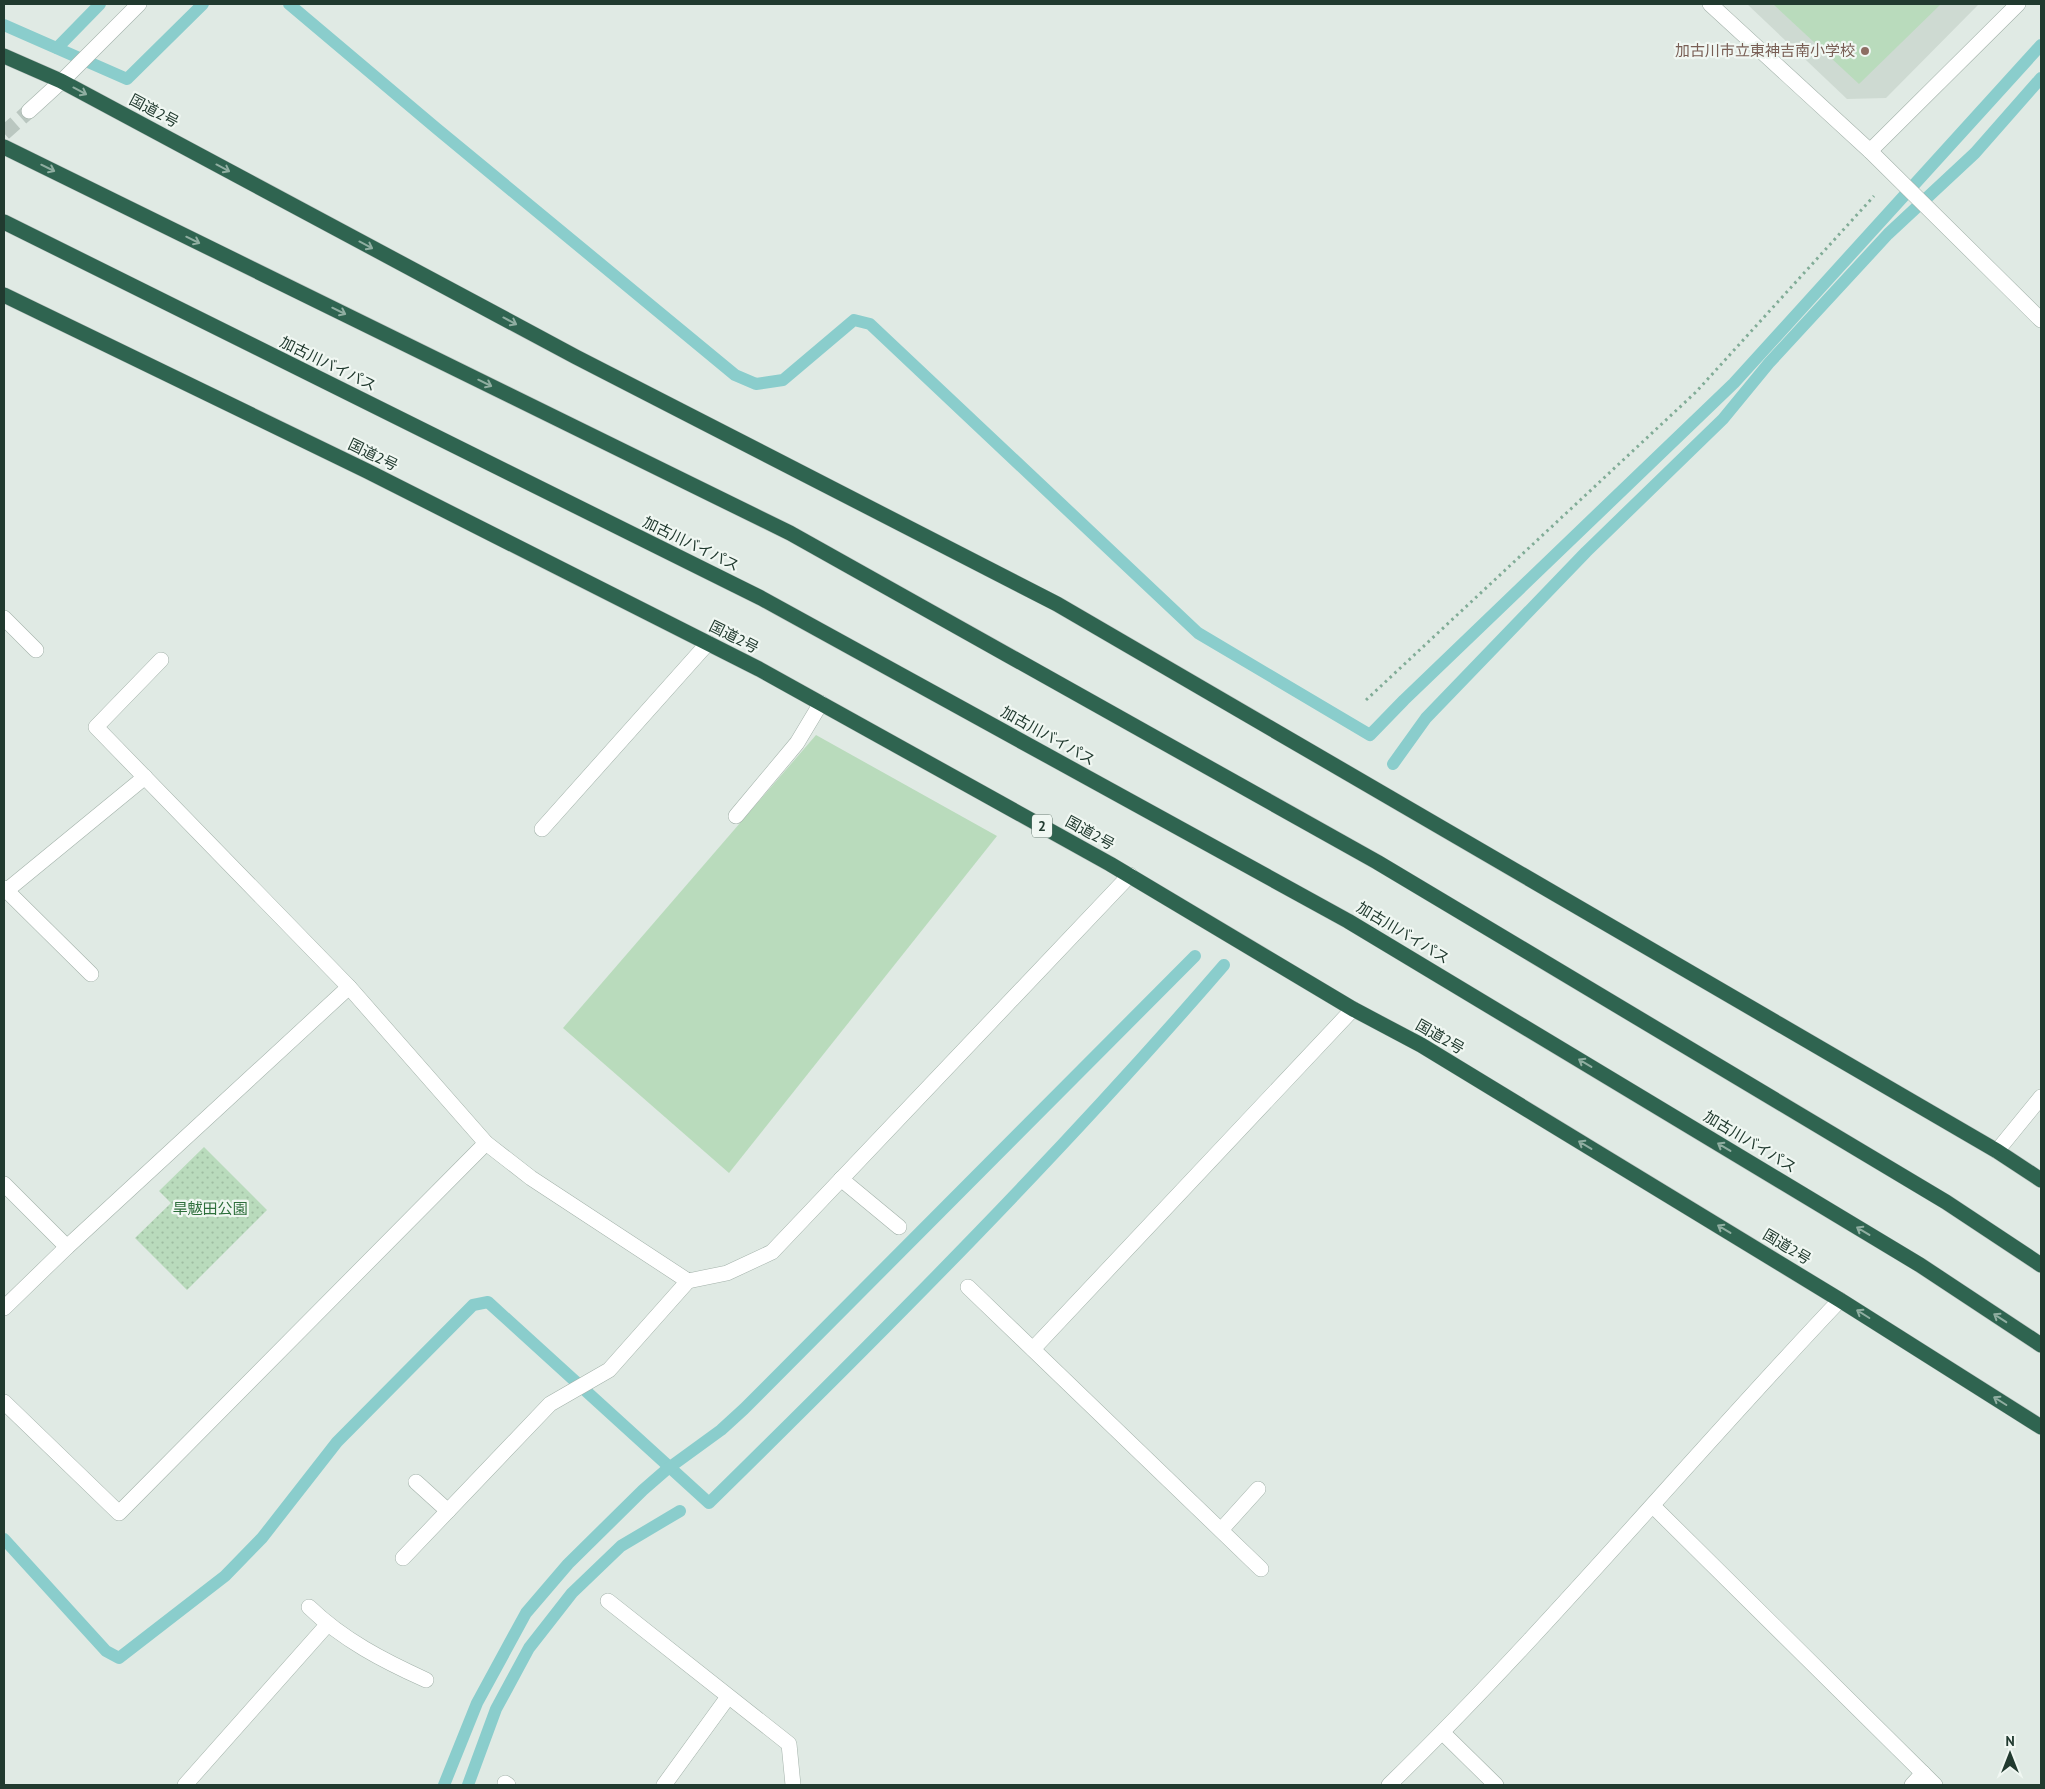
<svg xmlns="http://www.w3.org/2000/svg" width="2045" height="1789" font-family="'PT Sans','Noto Sans JP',sans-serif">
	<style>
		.built { fill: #cedad2 }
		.grass { fill: #b9dbbc }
		.park { fill: url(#park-dots) }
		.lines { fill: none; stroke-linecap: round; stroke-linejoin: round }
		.stream { stroke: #8acdcc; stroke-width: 12 }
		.street-tunnel { stroke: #bac7c0; stroke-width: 15; stroke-dasharray: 15 8; stroke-linecap: butt }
		.lane-casing { stroke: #a3b2aa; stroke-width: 16 }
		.street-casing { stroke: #a3b2aa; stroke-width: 16 }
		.highway-casing { stroke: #bcc4c1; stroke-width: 16 }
		.path { stroke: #81ac97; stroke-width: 3; stroke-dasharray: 2.5 4; stroke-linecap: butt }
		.lane { stroke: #fff; stroke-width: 15 }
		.street { stroke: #fff; stroke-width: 15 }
		.highway { stroke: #2f6450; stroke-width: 15 }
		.oneway { stroke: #90aea1 }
		.education-dot { fill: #8d6e63; stroke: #f0f7f2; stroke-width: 2 }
		.labels { text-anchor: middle; stroke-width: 4.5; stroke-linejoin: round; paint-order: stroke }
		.shield { fill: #f0f7f2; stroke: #5f736a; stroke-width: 1 }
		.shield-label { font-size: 14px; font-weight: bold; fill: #213a2f }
		.education-label { font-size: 15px; fill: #785e54; stroke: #f0f7f2; text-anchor: end }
		.street-label { font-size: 15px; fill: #213a2f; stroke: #f0f7f2 }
		.park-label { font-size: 15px; fill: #2d6e3b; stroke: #f0f7f2 }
	</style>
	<defs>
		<pattern id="park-dots" width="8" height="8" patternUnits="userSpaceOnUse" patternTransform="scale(1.25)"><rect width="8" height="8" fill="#b9dbbc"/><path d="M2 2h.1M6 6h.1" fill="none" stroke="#9fbda2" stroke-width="1.8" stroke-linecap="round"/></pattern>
	</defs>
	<rect width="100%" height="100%" fill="#e0eae4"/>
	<path class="built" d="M 1747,4 L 1979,4 L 1886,98 L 1847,99 Z"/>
	<g class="grass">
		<path d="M 1773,4 L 1941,4 L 1859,84 Z"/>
		<path d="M 816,735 L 997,836 L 729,1173 L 563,1028 Z"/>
	</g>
	<path class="park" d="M 204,1147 L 267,1210 L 187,1290 L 135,1238 L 171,1203 L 159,1191 Z"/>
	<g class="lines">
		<g class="stream">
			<path d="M 289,4 L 436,128 L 735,375 L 756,384 L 783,380 L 854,320 L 870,324 L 1198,633 L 1370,735 L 1404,700 L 1734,383 L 2041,45"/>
			<path d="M 4,25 L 127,79 L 203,4"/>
			<path d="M 57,48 L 100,4"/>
			<path d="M 1393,764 L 1426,718 L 1586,552 L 1723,419 L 1769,363 L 1888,234 L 1975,153 L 2041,78"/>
			<path d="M 4,1539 L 106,1651 L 119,1658 L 225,1576 L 262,1538 L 337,1442 L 473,1305 L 488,1302 L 709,1503 C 886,1329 1062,1153 1224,965"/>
			<path d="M 444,1785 L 477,1703 L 526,1613 L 568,1564 L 643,1490 L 666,1470 L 721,1430 L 744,1409 L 1195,956"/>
			<path d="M 468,1785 L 496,1709 L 529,1648 L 572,1593 L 621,1546 L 680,1511"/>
		</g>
		<path class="street-tunnel" d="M 4,133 L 29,111"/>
		<defs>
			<path id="lane" d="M 736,816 L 797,743 L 821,703"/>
			<g id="street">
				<path d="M 1710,4 L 1870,151 L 2041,320"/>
				<path d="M 29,111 L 64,79 L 139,4"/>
				<path d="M 1870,151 L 2018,4"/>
				<path d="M 4,618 L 36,650"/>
				<path d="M 161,660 L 96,727 L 349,987 L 486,1143 L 531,1178 L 688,1281 L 727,1273 L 772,1252 L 1130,875"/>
				<path d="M 542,829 L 708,643"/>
				<path d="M 4,888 L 91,974"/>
				<path d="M 6,891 L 145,777"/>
				<path d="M 1997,1151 L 2041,1097"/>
				<path d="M 841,1179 L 899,1227"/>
				<path d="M 4,1184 L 67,1247"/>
				<path d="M 968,1287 L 1261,1569"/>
				<path d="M 4,1308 L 67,1247 L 349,987"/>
				<path d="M 1033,1349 L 1353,1009"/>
				<path d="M 4,1402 L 119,1513 L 486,1143"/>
				<path d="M 416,1482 L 448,1511"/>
				<path d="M 1653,1506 L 1935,1785"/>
				<path d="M 1221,1530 L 1258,1489"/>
				<path d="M 403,1558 L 550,1404 L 609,1370 L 688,1281"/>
				<path d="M 608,1601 L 789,1744 L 793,1785"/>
				<path d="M 309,1607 C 343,1640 384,1661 426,1680"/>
				<path d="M 1443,1733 L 1496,1785"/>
				<path d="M 505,1783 L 508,1785"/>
				<path d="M 185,1785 L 327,1625"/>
				<path d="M 664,1785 L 728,1697"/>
				<path d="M 1389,1785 C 1547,1631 1688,1460 1840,1300"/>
				<path d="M 1912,1785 L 1923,1773"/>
			</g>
			<g id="highway">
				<path d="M 4,56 L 61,81 L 576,357 L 1057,604 L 1997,1151 L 2041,1180"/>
				<path d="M 4,147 L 790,533 L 1377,862 L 1946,1202 L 2041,1265"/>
				<path d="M 4,222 L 761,598 L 1348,921 L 1920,1265 L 2041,1345"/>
				<path d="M 4,295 L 367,471 L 759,669 L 1110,864 L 1353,1009 L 1421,1045 L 1840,1300 L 2041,1427"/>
			</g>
		</defs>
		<use href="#lane" class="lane-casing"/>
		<use href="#street" class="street-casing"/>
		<use href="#highway" class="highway-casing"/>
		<path class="path" d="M 1366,700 L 1696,392 L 1874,196"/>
		<use href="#lane" class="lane"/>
		<use href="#street" class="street"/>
		<use href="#highway" class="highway"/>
	</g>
	<defs><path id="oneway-shaft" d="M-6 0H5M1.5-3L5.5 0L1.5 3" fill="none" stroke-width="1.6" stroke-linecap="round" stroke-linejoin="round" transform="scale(1.25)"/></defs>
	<g class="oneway">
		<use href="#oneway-shaft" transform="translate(80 91) rotate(28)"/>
		<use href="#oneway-shaft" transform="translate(48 168) rotate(26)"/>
		<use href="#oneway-shaft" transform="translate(223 168) rotate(28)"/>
		<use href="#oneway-shaft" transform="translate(193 240) rotate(26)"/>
		<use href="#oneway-shaft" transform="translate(366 245) rotate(28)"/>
		<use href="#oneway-shaft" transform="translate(339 311) rotate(26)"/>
		<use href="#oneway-shaft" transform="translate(510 321) rotate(28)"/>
		<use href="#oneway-shaft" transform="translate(485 383) rotate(26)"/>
		<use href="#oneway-shaft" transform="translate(1585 1063) rotate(-149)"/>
		<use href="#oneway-shaft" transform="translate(1585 1145) rotate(-149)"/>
		<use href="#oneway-shaft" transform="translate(1724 1147) rotate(-149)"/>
		<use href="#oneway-shaft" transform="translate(1724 1229) rotate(-149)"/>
		<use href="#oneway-shaft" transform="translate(1863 1231) rotate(-149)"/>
		<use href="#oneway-shaft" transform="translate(1863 1314) rotate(-148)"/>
		<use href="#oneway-shaft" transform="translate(2000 1318) rotate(-147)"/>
		<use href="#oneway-shaft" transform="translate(2000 1401) rotate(-148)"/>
	</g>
	<circle class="education-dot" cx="1865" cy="51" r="5"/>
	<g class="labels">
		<rect class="shield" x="1032" y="814.5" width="20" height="23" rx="4"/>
		<g class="shield-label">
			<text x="1042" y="831">2</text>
		</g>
		<g class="education-label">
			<text x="1855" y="56">加古川市立東神吉南小学校</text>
		</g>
		<g class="street-label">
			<text transform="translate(154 111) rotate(28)" y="5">国道2号</text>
			<text transform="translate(328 364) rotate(26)" y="5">加古川バイパス</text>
			<text transform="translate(373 455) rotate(26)" y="5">国道2号</text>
			<text transform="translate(691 544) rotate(26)" y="5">加古川バイパス</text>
			<text transform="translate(734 637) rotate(27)" y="5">国道2号</text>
			<text transform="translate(1048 736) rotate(29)" y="5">加古川バイパス</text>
			<text transform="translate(1090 833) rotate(29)" y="5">国道2号</text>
			<text transform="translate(1403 933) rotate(31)" y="5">加古川バイパス</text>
			<text transform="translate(1440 1037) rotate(30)" y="5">国道2号</text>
			<text transform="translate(1750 1142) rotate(31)" y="5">加古川バイパス</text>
			<text transform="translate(1787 1247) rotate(31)" y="5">国道2号</text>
		</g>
		<g class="park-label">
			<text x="210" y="1214">旱魃田公園</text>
		</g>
	</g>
	<rect width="2045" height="1789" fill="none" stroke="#213a2f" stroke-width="10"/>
	<g transform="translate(2010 1754)" stroke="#f0f7f2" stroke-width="4" paint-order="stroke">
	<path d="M0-4L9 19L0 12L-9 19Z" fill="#213a2f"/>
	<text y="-8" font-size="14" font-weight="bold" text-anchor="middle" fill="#213a2f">N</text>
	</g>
</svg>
